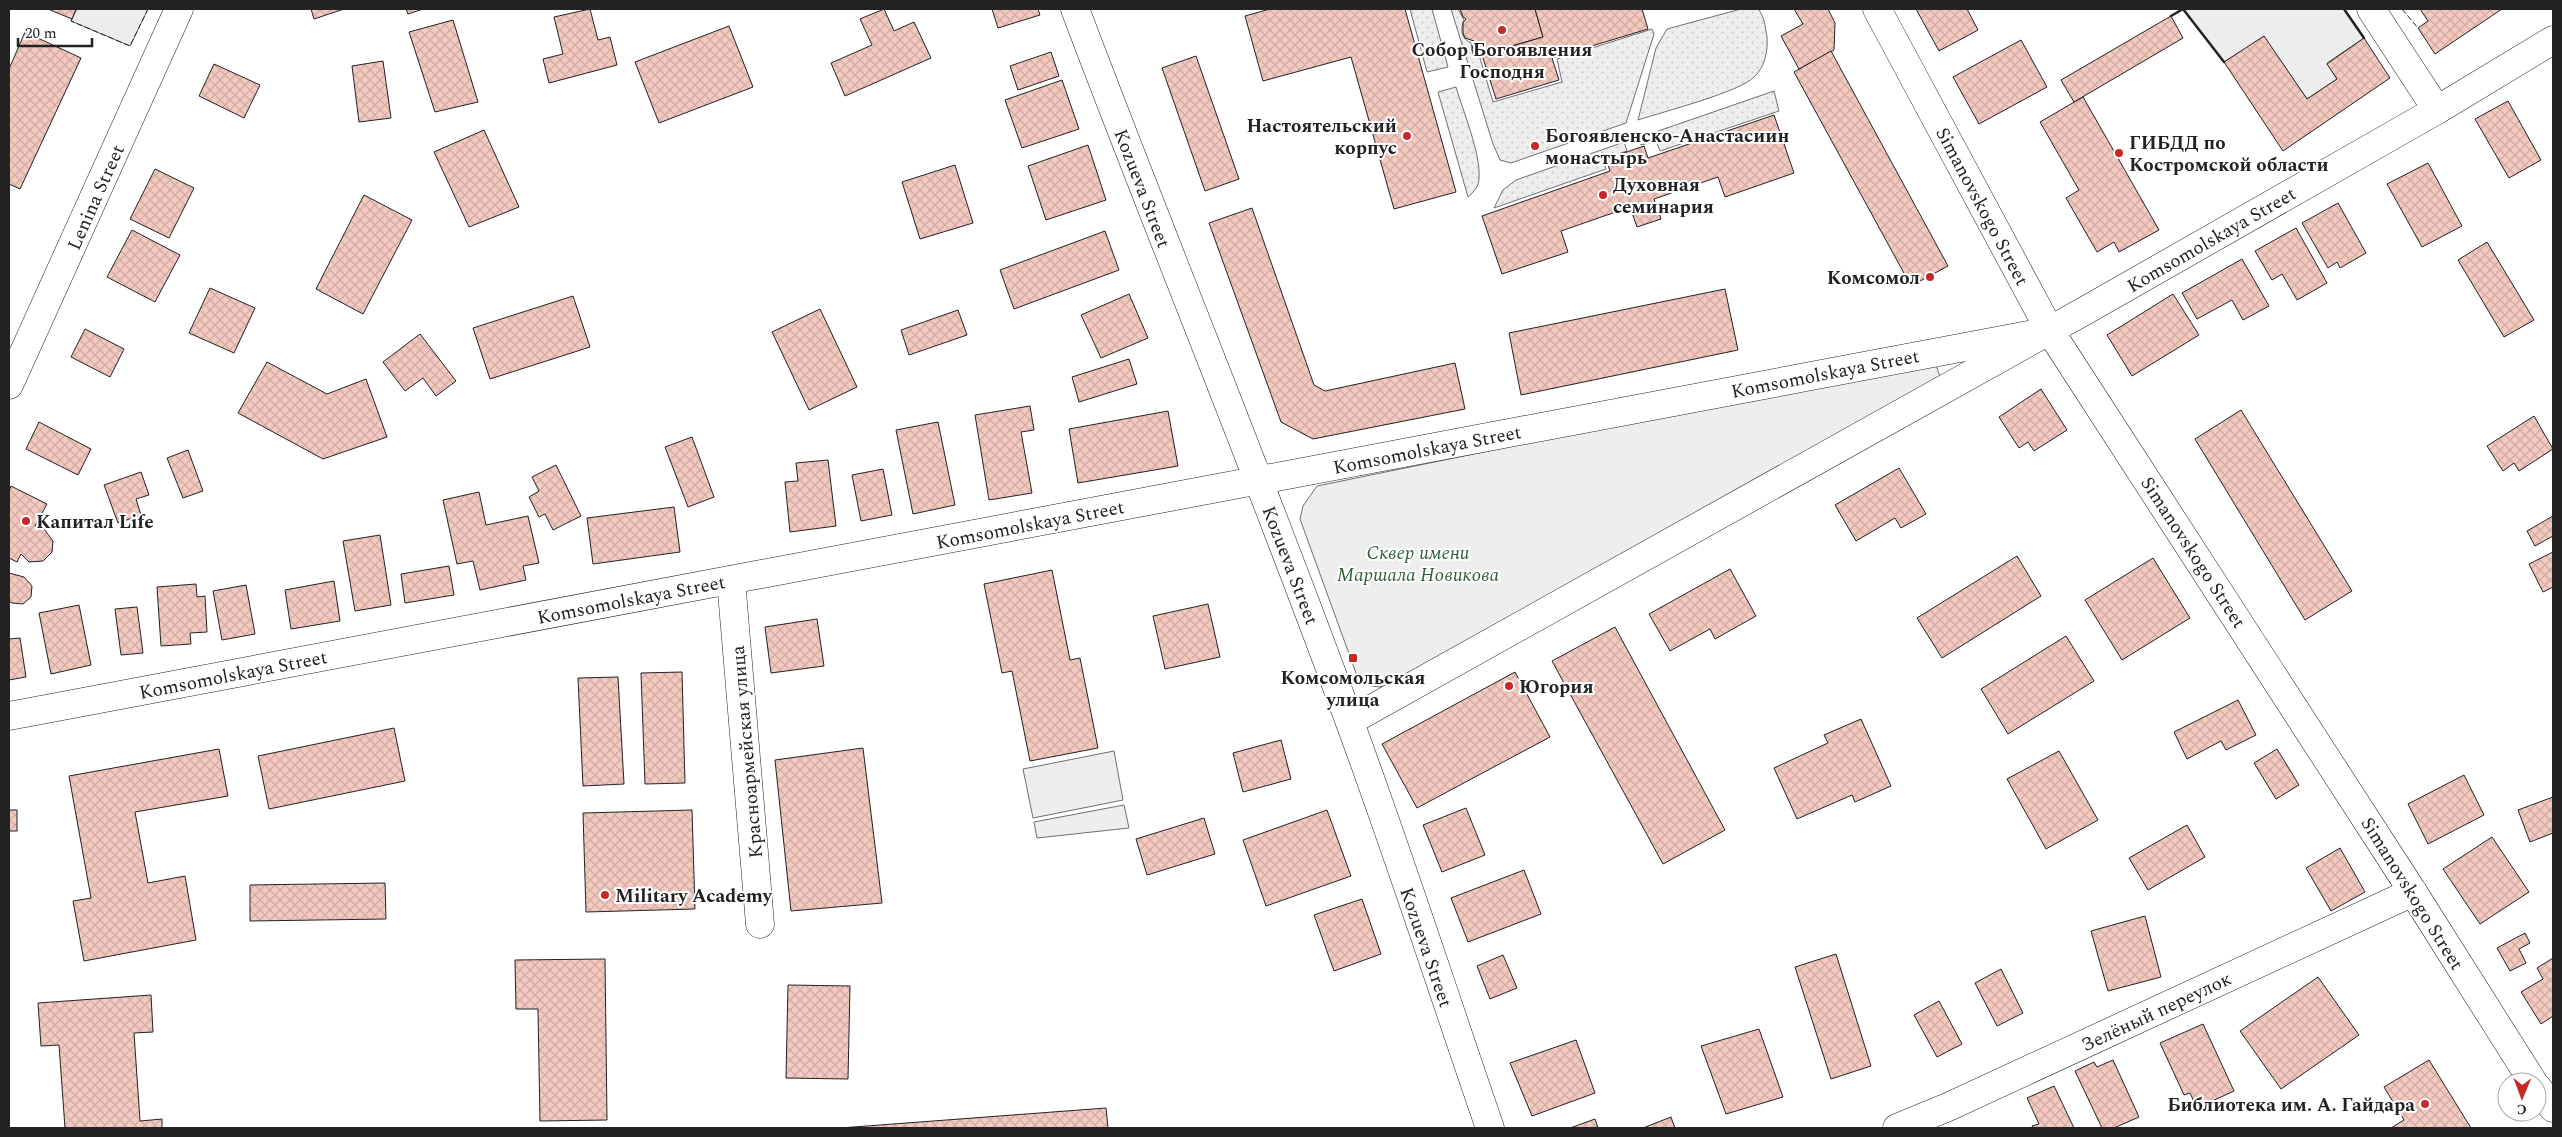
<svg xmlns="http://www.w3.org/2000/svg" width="2562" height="1137" font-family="Spectral,serif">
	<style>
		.grass { fill: url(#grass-dots); stroke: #6f6f6f }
		.park { fill: #eee; stroke: #6f6f6f }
		.parking { fill: #ededed; stroke: #6f6f6f }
		.building { fill: url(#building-cross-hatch); stroke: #222 }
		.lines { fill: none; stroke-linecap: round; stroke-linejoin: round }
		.minor-casing { stroke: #222; stroke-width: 29 }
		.major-casing { stroke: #222; stroke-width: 29 }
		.minor { stroke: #fff; stroke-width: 28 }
		.major { stroke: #fff; stroke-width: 28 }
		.fence { stroke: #222; stroke-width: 1; stroke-dasharray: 6 2.5; stroke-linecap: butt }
		.wall { stroke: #222; stroke-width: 2.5 }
		.poi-dot { fill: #c62828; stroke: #fff; stroke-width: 2 }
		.labels { text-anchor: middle; stroke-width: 4; stroke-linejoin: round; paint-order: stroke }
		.poi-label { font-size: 19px; font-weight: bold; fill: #222; stroke: #fff; text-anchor: start }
		.street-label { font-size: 19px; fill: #222; stroke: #fff }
		.park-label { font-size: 19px; font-style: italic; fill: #2f5e38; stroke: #fff }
	</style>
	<defs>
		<pattern id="grass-dots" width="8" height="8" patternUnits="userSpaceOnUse" patternTransform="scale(1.25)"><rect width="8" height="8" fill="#eee"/><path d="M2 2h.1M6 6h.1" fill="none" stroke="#ccc" stroke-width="1.8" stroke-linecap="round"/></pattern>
		<pattern id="building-cross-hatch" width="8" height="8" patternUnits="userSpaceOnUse" patternTransform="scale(1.25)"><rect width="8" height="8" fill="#f3c9c0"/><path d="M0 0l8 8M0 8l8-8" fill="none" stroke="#d0aca5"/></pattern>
	</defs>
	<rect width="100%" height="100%" fill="#fff"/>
	<g class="grass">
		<path d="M 1410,9 L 1432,9 L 1448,67 L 1427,72 Z"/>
		<path d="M 1451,9 L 1458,9 L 1464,20 C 1460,29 1461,39 1471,43 L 1473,56 L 1480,58 L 1493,102 L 1562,82 L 1557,59 L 1652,29 L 1654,34 L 1626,123 L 1511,163 L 1500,160 L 1493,144 Z"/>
		<path d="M 1741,9 L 1758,9 C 1765,17 1765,27 1767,37 C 1768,51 1765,67 1754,77 C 1740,92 1662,112 1638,120 L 1656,48 L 1667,29 Z"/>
		<path d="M 1456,87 C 1463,111 1481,154 1479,178 C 1479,186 1474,192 1468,197 L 1438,92 Z"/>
		<path d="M 1774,91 L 1779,111 L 1660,151 L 1656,141 L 1641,145 L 1638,138 Z"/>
		<path d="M 1624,142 L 1627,151 L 1603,159 L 1606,169 L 1494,208 L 1503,190 L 1516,180 Z"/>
	</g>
	<g class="park">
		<path d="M 1934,360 L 1942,382 L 1394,685 L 1379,687 L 1360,684 L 1300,519 L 1303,506 L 1317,486 Z"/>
		<path d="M 1124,805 L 1129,828 L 1037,838 L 1034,822 Z"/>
	</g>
	<g class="parking">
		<path d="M 77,9 L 148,9 L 130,46 L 71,21 Z"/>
		<path d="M 2183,9 L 2344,9 L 2364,38 L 2327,63 L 2337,79 L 2307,99 L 2264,37 L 2224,62 Z"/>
		<path d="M 1114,751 L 1123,800 L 1033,818 L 1023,769 Z"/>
	</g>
	<g class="building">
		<path d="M 48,9 L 76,9 L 72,19 Z"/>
		<path d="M 311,9 L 344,9 L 314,19 Z"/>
		<path d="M 406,9 L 423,9 L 408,14 Z"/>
		<path d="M 590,9 L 598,40 L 610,37 L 617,65 L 549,83 L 543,59 L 563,54 L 554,17 Z"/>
		<path d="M 884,9 L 894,31 L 914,22 L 931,58 L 845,96 L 831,63 L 872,45 L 860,19 Z"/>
		<path d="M 992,9 L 1038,9 L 1040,15 L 998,28 Z"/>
		<path d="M 1270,9 L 1405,9 L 1456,192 L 1394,209 L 1351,57 L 1263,81 L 1245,16 Z"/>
		<path d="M 1460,9 L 1535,9 L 1543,37 L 1477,56 L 1472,50 L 1474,41 L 1465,38 L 1463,33 L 1463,23 L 1466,19 L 1463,17 Z"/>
		<path d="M 1535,9 L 1642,9 L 1648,29 L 1552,58 L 1559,80 L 1496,99 L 1482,55 L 1543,37 Z"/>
		<path d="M 1794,9 L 1828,9 L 1835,23 L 1834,50 L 1799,69 L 1781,36 L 1803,24 Z"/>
		<path d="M 1916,9 L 1967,9 L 1978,30 L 1939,51 Z"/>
		<path d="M 2420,9 L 2502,9 L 2435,54 L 2418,28 L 2428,21 Z"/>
		<path d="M 2171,16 L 2183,38 L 2074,102 L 2061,80 Z"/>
		<path d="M 453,20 L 478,102 L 435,112 L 409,32 Z"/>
		<path d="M 729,26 L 753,87 L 659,123 L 635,62 Z"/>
		<path d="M 25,32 L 81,58 L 20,189 L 9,184 L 9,69 Z"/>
		<path d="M 2264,36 L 2307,99 L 2337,79 L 2327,64 L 2364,38 L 2390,78 L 2283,151 L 2224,62 Z"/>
		<path d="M 2021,40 L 2047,87 L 1979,124 L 1953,77 Z"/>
		<path d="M 1831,51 L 1948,266 L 1911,286 L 1794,72 Z"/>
		<path d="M 1051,52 L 1059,76 L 1018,90 L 1010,66 Z"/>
		<path d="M 1196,56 L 1239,179 L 1205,191 L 1162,68 Z"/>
		<path d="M 383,61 L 391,118 L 359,122 L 352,66 Z"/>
		<path d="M 214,64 L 260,85 L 244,118 L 199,96 Z"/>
		<path d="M 1062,80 L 1079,129 L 1022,148 L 1005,100 Z"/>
		<path d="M 2083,97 L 2159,230 L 2119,252 L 2114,242 L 2097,252 L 2066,198 L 2079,190 L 2040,122 Z"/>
		<path d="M 2508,101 L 2541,160 L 2509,178 L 2475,119 Z"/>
		<path d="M 1774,115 L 1794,173 L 1725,197 L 1718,177 L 1654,199 L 1661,219 L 1637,227 L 1630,207 L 1561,231 L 1568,252 L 1502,274 L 1482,216 L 1610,171 L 1606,159 L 1644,146 L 1648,158 Z"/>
		<path d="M 484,130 L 519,207 L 469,227 L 434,152 Z"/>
		<path d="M 1088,145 L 1106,200 L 1046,220 L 1028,166 Z"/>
		<path d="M 2428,163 L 2462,226 L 2422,247 L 2387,184 Z"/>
		<path d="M 955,165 L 973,223 L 920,239 L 902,182 Z"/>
		<path d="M 155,169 L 194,188 L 169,238 L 130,219 Z"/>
		<path d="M 364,195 L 412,220 L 363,314 L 316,289 Z"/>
		<path d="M 2338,203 L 2366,253 L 2340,268 L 2337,262 L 2328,268 L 2302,223 Z"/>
		<path d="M 1252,208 L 1314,385 L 1325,391 L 1455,363 L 1465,409 L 1313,439 L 1281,422 L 1209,223 Z"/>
		<path d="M 2296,228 L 2327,283 L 2297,300 L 2282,274 L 2272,280 L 2255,251 Z"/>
		<path d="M 132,230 L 180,255 L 155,302 L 107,277 Z"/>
		<path d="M 1105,231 L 1119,270 L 1014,309 L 1000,270 Z"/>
		<path d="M 2487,242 L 2534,320 L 2504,337 L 2458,260 Z"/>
		<path d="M 2242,259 L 2269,306 L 2243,320 L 2232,300 L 2197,319 L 2182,293 Z"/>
		<path d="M 210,288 L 255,308 L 234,353 L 189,333 Z"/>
		<path d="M 1725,289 L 1738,350 L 1521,395 L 1509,333 Z"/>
		<path d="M 1129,294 L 1148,338 L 1101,358 L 1081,315 Z"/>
		<path d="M 2173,294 L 2199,335 L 2132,376 L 2107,335 Z"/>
		<path d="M 573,296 L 590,347 L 490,379 L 473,328 Z"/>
		<path d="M 820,309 L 857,387 L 809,410 L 772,332 Z"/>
		<path d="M 958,310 L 967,335 L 909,355 L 901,330 Z"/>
		<path d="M 85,329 L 124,349 L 110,377 L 71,357 Z"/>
		<path d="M 420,334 L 456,381 L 436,396 L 423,378 L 405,391 L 383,362 Z"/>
		<path d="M 1129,359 L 1137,384 L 1079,402 L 1072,377 Z"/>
		<path d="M 267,362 L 327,394 L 366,379 L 387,437 L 323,459 L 238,413 Z"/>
		<path d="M 2041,389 L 2067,430 L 2034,451 L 2028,442 L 2019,448 L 1999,417 Z"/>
		<path d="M 1030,406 L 1034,430 L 1021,432 L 1032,493 L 989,500 L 975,415 Z"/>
		<path d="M 2241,410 L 2352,591 L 2305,620 L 2195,439 Z"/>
		<path d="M 1168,411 L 1178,466 L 1078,483 L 1069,429 Z"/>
		<path d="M 2534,416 L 2553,449 L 2519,471 L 2514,463 L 2503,471 L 2487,446 Z"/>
		<path d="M 39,422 L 91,449 L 78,475 L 26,449 Z"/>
		<path d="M 938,422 L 955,505 L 913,514 L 896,430 Z"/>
		<path d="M 692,437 L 714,497 L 688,507 L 665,447 Z"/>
		<path d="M 188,450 L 203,491 L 183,498 L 167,458 Z"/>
		<path d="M 828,460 L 836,526 L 790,532 L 785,482 L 798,481 L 796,463 Z"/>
		<path d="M 556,465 L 581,516 L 553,530 L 545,514 L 539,517 L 529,497 L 539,491 L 532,477 Z"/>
		<path d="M 1899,468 L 1926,514 L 1901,528 L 1895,518 L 1856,541 L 1835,505 Z"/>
		<path d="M 883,469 L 892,515 L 861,521 L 852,475 Z"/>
		<path d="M 141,472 L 149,495 L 136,499 L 141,515 L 118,523 L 104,485 Z"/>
		<path d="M 11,486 L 47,504 L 35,526 L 44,529 L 53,541 L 52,552 L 43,561 L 29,562 L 21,554 L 17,562 L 9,558 L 9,491 Z"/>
		<path d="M 479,492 L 486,525 L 528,516 L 539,563 L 523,566 L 526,580 L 480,590 L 473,561 L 457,564 L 443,500 Z"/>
		<path d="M 674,507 L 680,552 L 593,564 L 587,518 Z"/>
		<path d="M 2553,516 L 2553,536 L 2535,546 L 2527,531 Z"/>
		<path d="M 380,535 L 391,605 L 355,611 L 343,541 Z"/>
		<path d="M 2553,552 L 2553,587 L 2543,592 L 2529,564 Z"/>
		<path d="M 2017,556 L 2041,596 L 1942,658 L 1917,618 Z"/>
		<path d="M 2153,558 L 2190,618 L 2122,660 L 2085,600 Z"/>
		<path d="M 449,566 L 454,595 L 405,603 L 401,574 Z"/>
		<path d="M 1730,569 L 1756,616 L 1715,639 L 1710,629 L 1670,651 L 1649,614 Z"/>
		<path d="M 1052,570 L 1070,660 L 1080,658 L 1098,748 L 1030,761 L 1012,671 L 1002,673 L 984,584 Z"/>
		<path d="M 9,573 L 24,577 L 32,586 L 31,597 L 23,604 L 12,603 L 9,601 Z"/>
		<path d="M 334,581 L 340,621 L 291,629 L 285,590 Z"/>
		<path d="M 196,584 L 197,597 L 205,596 L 207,632 L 190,633 L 191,644 L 161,646 L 157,587 Z"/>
		<path d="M 246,585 L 255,634 L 222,640 L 213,591 Z"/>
		<path d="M 1208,604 L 1220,657 L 1165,669 L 1153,616 Z"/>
		<path d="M 79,605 L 91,665 L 51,674 L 39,613 Z"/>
		<path d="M 137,607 L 143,653 L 121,655 L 115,609 Z"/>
		<path d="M 817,619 L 824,666 L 771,673 L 765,627 Z"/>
		<path d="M 1615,627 L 1725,830 L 1663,864 L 1552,661 Z"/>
		<path d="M 2066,636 L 2094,681 L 2008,734 L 1981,689 Z"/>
		<path d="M 20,638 L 26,677 L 9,680 L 9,639 Z"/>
		<path d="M 682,672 L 685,783 L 645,784 L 641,673 Z"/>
		<path d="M 1515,672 L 1550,737 L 1417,808 L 1382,744 Z"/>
		<path d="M 618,677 L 624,784 L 583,786 L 578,678 Z"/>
		<path d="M 2238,700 L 2256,735 L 2226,750 L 2221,741 L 2187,759 L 2174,732 Z"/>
		<path d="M 1861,719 L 1891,786 L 1855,802 L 1852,795 L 1797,819 L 1774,768 L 1828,743 L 1824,735 Z"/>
		<path d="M 394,728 L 405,781 L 269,809 L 258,756 Z"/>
		<path d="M 1281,740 L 1291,779 L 1243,792 L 1233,753 Z"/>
		<path d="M 863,748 L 882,903 L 791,911 L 775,760 Z"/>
		<path d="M 219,749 L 228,796 L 135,812 L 148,883 L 185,876 L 196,940 L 84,961 L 73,901 L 91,898 L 69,776 Z"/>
		<path d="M 2277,749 L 2299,785 L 2276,799 L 2254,763 Z"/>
		<path d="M 2059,751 L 2098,820 L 2046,849 L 2007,779 Z"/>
		<path d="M 2464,775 L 2484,815 L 2428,844 L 2408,804 Z"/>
		<path d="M 2553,797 L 2553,833 L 2530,842 L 2518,810 Z"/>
		<path d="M 1466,808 L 1485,855 L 1442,872 L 1423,825 Z"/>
		<rect x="9" y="810" width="8" height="21"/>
		<path d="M 692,810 L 695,909 L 586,912 L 583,813 Z"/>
		<path d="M 1327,810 L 1351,876 L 1266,906 L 1243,840 Z"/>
		<path d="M 1204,818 L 1215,854 L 1147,875 L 1136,839 Z"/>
		<path d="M 2187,825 L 2205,857 L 2148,890 L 2129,858 Z"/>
		<path d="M 2492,837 L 2529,892 L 2480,924 L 2443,869 Z"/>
		<path d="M 2340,848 L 2365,892 L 2331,911 L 2306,868 Z"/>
		<path d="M 1524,870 L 1541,914 L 1468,942 L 1451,898 Z"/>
		<path d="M 385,883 L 386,919 L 250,921 L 250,885 Z"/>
		<path d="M 1362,899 L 1381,954 L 1334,971 L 1314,915 Z"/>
		<path d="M 2145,916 L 2161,977 L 2108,991 L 2091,931 Z"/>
		<path d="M 2525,933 L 2530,943 L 2519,949 L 2526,963 L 2510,971 L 2497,948 Z"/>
		<path d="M 1836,954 L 1871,1066 L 1831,1079 L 1795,967 Z"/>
		<path d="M 1503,955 L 1517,988 L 1490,999 L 1477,966 Z"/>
		<path d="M 2553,958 L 2553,1016 L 2541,1024 L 2521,992 L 2543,979 L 2537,968 Z"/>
		<path d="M 605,959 L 607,1120 L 540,1121 L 538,1009 L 516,1009 L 515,960 Z"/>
		<path d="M 2001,969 L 2023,1013 L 1997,1026 L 1975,983 Z"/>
		<path d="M 2318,977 L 2359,1035 L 2281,1089 L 2240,1031 Z"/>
		<path d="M 788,985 L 850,986 L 848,1079 L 786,1078 Z"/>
		<path d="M 151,995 L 153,1032 L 134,1033 L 140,1121 L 162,1119 L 162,1128 L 65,1128 L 59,1045 L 41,1046 L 38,1003 Z"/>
		<path d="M 1939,1001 L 1962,1044 L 1937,1057 L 1914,1015 Z"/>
		<path d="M 2203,1024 L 2234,1091 L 2197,1108 L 2190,1093 L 2184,1095 L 2160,1043 Z"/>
		<path d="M 1759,1029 L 1783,1097 L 1726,1114 L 1701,1046 Z"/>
		<path d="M 1576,1040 L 1595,1093 L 1532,1116 L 1510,1063 Z"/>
		<path d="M 2113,1060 L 2139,1117 L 2114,1128 L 2102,1128 L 2075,1071 L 2094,1062 L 2097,1067 Z"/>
		<path d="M 2429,1060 L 2471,1128 L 2391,1128 L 2404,1120 L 2384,1087 Z"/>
		<path d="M 2054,1086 L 2074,1128 L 2033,1128 L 2032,1126 L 2039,1124 L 2027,1098 Z"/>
		<path d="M 1106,1108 L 1108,1128 L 840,1128 Z"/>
		<path d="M 1671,1117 L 1675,1128 L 1643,1128 Z"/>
		<path d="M 1595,1119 L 1598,1128 L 1570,1128 Z"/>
	</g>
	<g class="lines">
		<defs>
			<g id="minor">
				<path d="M 1075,9 C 1165,247 1262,481 1349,720 C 1399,855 1443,992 1490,1128"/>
				<path d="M 1877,9 L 2050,331 L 2413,892 L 2533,1082"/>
				<path d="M 2371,9 L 2437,110"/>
				<path d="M 731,580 L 760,924"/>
				<path d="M 9,716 L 2050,331"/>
				<path d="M 1350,721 L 2088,309 L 2437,110 L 2553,40"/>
				<path d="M 2537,1087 L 2553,1108"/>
				<path d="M 1897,1128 L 1948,1107 L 2413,892"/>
			</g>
			<path id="major" d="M 9,385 L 179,9"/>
		</defs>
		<use href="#minor" class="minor-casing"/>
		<use href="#major" class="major-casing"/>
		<use href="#minor" class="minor"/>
		<use href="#major" class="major"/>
		<g class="fence">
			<path d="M 2402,9 L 2418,28"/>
			<path d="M 72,19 L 71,21 L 130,46 L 148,9"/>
		</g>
		<g class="wall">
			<path d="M 2183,9 L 2224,62"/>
			<path d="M 2344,9 L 2364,38"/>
			<path d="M 2171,16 L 2183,9"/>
		</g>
	</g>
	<g class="poi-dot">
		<circle cx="1502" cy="30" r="5"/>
		<circle cx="1407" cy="136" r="5"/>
		<circle cx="1535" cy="146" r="5"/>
		<circle cx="2119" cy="153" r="5"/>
		<circle cx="1603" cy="195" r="5"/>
		<circle cx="1930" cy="277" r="5"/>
		<circle cx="26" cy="521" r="5"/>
		<rect x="1348" y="653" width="10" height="10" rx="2.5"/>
		<circle cx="1509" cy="686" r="5"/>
		<circle cx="605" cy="895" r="5"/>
		<circle cx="2425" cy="1104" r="5"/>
	</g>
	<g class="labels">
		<g class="poi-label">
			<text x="1502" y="56" text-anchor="middle">Собор Богоявления<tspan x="1502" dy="22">Господня</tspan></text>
			<text x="1397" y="132" text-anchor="end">Настоятельский<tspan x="1397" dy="22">корпус</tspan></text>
			<text x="1545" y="142">Богоявленско-Анастасиин<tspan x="1545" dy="22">монастырь</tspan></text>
			<text x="2129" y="149">ГИБДД по<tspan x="2129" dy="22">Костромской области</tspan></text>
			<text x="1613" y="191">Духовная<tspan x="1613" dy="22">семинария</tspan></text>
			<text x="1920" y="284" text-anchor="end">Комсомол</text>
			<text x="36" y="528">Капитал Life</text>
			<text x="1353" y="684" text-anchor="middle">Комсомольская<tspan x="1353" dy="22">улица</tspan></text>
			<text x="1519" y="693">Югория</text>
			<text x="615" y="902">Military Academy</text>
			<text x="2415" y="1111" text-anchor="end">Библиотека им. А. Гайдара</text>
		</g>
		<g class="street-label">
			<text transform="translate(1143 188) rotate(69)" y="7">Kozueva Street</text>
			<text transform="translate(95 197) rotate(-66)" y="7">Lenina Street</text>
			<text transform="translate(1983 206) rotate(62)" y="7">Simanovskogo Street</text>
			<text transform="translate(2211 239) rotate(-30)" y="7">Komsomolskaya Street</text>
			<text transform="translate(1825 373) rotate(-11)" y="7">Komsomolskaya Street</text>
			<text transform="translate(1427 449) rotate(-11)" y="7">Komsomolskaya Street</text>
			<text transform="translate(1030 524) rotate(-11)" y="7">Komsomolskaya Street</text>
			<text transform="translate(2194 552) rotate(57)" y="7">Simanovskogo Street</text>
			<text transform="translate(1291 565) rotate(69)" y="7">Kozueva Street</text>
			<text transform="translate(631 599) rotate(-11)" y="7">Komsomolskaya Street</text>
			<text transform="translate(233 674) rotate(-11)" y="7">Komsomolskaya Street</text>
			<text transform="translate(746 752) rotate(-95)" y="7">Красноармейская улица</text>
			<text transform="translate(2413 893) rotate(58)" y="7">Simanovskogo Street</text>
			<text transform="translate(1427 947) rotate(71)" y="7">Kozueva Street</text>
			<text transform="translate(2156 1011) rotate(-25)" y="7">Зелёный переулок</text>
		</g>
		<g class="park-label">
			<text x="1418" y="559">Сквер имени<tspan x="1418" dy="22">Маршала Новикова</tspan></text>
		</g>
	</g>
	<rect width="2562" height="1137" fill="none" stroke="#222222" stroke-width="20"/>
	<g transform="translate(2522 1097) rotate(181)"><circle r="24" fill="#ffffff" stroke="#a7a7a7"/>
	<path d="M0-4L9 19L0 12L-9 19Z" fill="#c62828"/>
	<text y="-8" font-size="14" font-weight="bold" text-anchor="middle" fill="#222222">С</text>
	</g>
	<path d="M18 38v8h74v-8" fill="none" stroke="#222222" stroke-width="2.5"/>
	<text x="25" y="38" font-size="15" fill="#222222" stroke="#ffffff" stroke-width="4" paint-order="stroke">20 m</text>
</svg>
